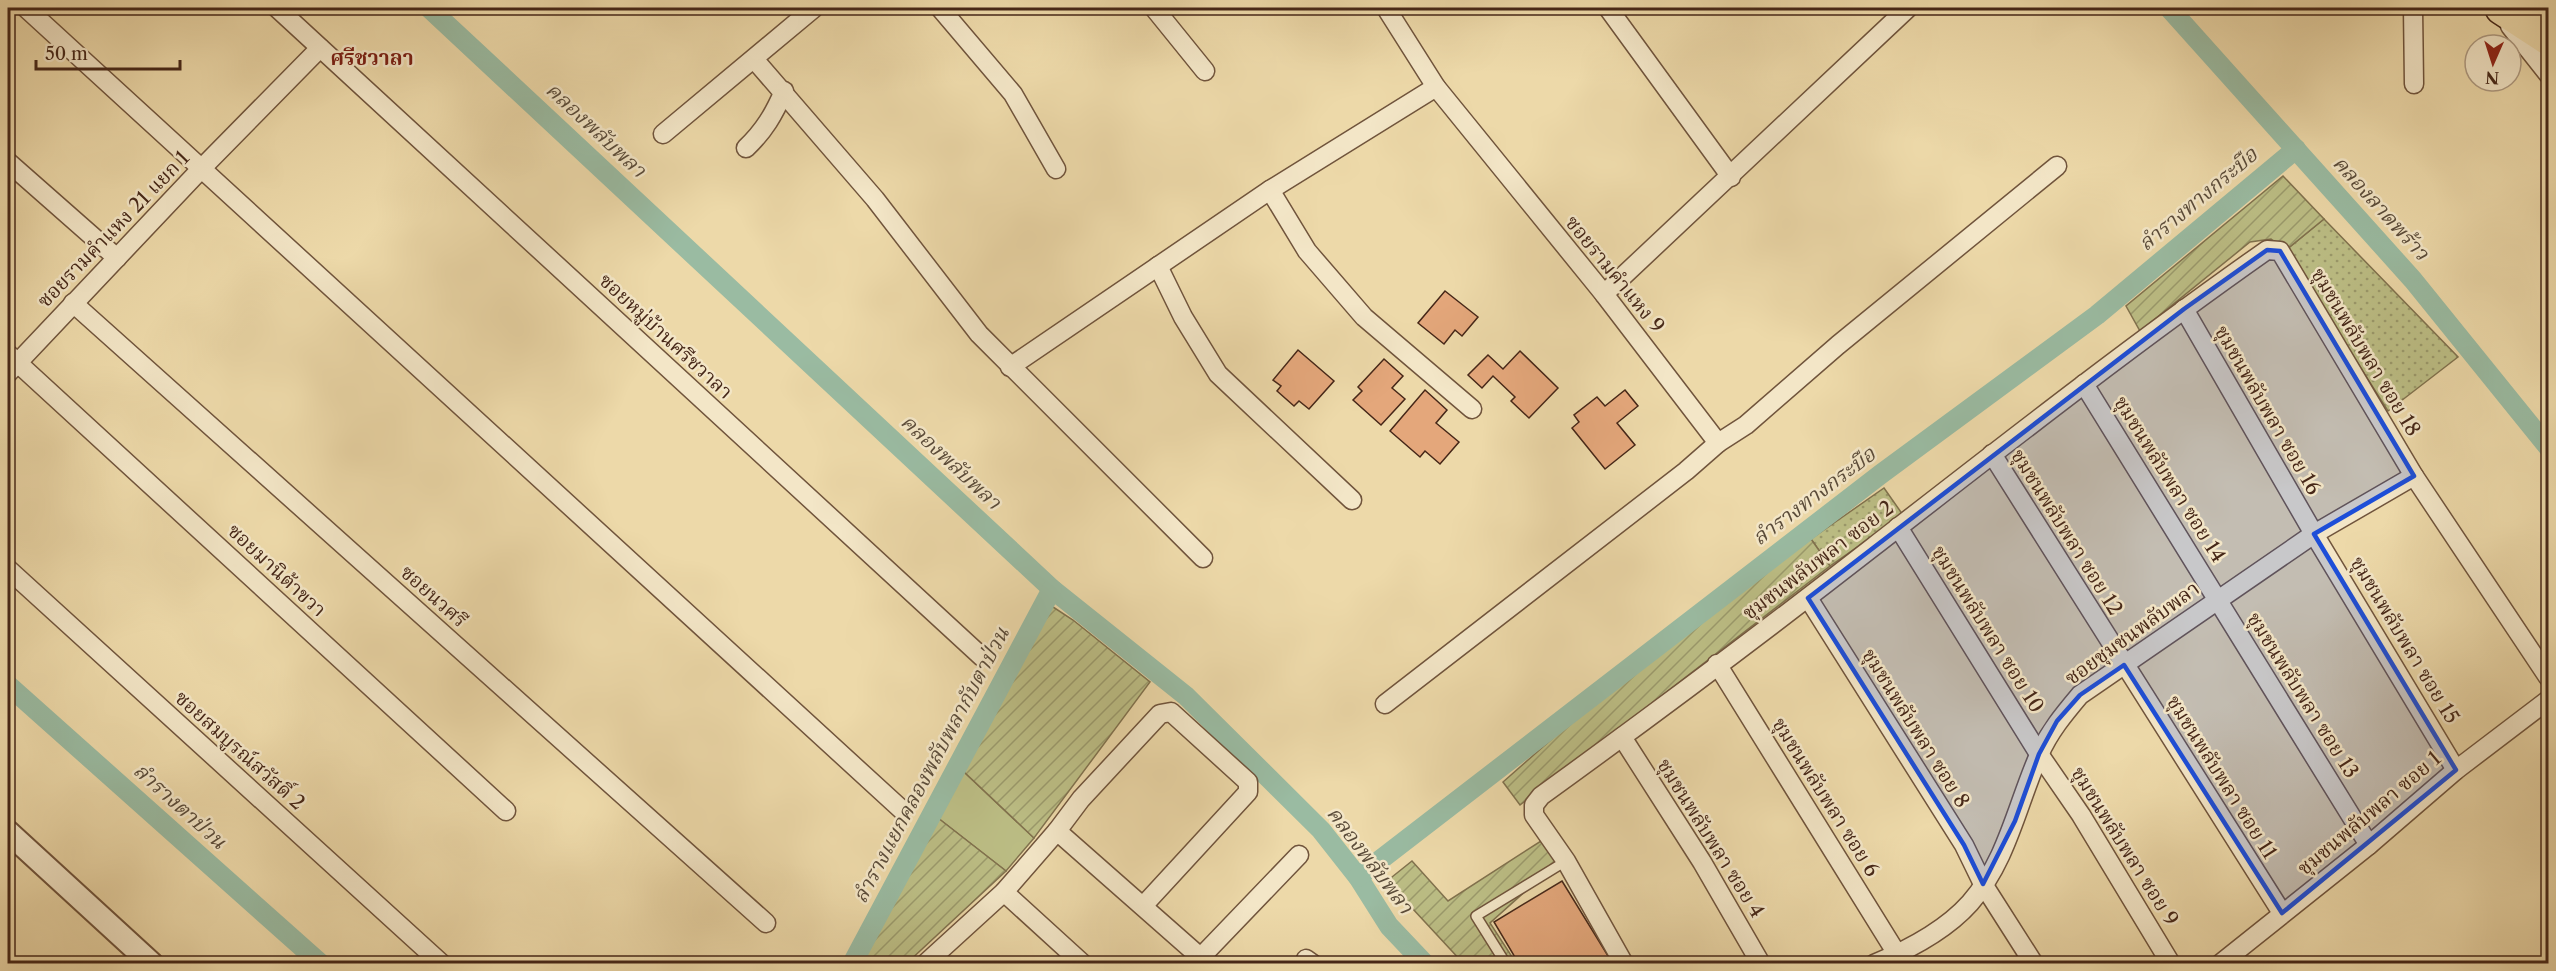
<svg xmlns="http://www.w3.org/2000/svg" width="2556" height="971" font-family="'Libre Caslon Text','Noto Serif Thai',serif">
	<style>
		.grass { fill: #bcbe85; stroke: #81724e; stroke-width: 1.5 }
		.park { fill: url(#park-dots); stroke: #81724e; stroke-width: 1.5 }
		.garden { fill: url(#garden-furrows); stroke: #81724e; stroke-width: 1.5 }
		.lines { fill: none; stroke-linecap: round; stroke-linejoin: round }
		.canal { stroke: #9abba2; stroke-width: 20 }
		.building { fill: #e4a77b; stroke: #462718; stroke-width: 1.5 }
		.service-casing { stroke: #70543c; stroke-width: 12 }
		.minor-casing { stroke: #70543c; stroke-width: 21 }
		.tertiary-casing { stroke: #70543c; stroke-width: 26 }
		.motorway-casing { stroke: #462718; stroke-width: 36 }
		.service { stroke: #f3e6c7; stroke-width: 9 }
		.minor { stroke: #f3e6c7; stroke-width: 18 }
		.tertiary { stroke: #f3e6c7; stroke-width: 22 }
		.motorway { stroke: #edd9a9; stroke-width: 33 }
		.marked { fill: #1d4ed8; fill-opacity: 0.2; stroke: #1d4ed8; stroke-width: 4.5; stroke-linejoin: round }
		.labels { text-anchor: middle; stroke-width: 5; stroke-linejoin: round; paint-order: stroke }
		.street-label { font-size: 20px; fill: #462718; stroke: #f3e6c7 }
		.neighbourhood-label { font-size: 21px; font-weight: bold; fill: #7a1f14; stroke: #f3e6c7 }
		.water-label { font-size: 21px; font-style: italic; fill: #5b4c3a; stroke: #f3e6c7 }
	</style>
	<defs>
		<pattern id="park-dots" width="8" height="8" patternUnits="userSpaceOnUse" patternTransform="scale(1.5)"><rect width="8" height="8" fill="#bcbe85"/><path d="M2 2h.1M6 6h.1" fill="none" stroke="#9b9a6c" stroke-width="1.8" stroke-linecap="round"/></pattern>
		<pattern id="garden-furrows" width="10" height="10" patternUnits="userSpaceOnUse" patternTransform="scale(1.5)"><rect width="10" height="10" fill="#bcbe85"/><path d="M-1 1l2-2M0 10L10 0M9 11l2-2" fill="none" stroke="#9b9a6c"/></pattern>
	</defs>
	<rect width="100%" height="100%" fill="#edd9a9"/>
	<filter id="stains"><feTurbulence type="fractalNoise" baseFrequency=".00333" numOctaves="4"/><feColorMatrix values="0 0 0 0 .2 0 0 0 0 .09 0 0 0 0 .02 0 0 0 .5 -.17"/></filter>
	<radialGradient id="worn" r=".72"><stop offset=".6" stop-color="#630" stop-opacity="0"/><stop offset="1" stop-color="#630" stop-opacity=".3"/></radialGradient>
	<path class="grass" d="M 962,770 L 1034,838 L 1006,871 L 938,818 Z"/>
	<g class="park">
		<path d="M 2324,219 L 2458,357 L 2388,411 L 2286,250 Z"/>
		<path d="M 1884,488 L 1903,515 L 1830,566 L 1811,539 Z"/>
	</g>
	<g class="garden">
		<path d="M 2283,176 L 2324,219 L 2286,250 L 2271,239 L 2250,242 L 2140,331 L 2126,306 Z"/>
		<path d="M 1811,539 L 1830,566 L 1520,805 L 1503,782 L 1604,693 Z"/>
		<path d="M 1050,605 L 1073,620 L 1150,682 L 1034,838 L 962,770 Z"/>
		<path d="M 938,818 L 1006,871 L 907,963 L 861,963 Z"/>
		<path d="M 1541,841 L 1559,861 L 1490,923 L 1516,963 L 1463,963 L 1387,881 L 1412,861 L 1448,901 Z"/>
	</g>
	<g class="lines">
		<g class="canal">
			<path d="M 429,8 L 1052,589 L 1186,696 L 1321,830 L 1358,877 L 1389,926 L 1425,964"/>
			<path d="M 2169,8 L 2413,280 L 2548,447"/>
			<path d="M 8,685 L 321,964"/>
			<path d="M 1358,877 L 1881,474 L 2097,315 L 2296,149"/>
			<path d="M 852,964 L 1052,589"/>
		</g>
	</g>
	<g class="building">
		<path d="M 1445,291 L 1478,317 L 1462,336 L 1455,330 L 1444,344 L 1418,323 Z"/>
		<path d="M 1298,350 L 1334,381 L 1309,409 L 1299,401 L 1294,406 L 1277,391 L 1281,386 L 1273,380 Z"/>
		<path d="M 1520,351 L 1558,388 L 1529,418 L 1511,401 L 1515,397 L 1493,376 L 1482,388 L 1468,375 L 1488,355 L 1503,369 Z"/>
		<path d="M 1384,359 L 1403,376 L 1392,388 L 1405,399 L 1381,425 L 1353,400 L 1362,391 L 1358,387 Z"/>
		<path d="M 1425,390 L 1447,410 L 1436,423 L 1459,442 L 1440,464 L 1425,451 L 1420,457 L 1390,431 Z"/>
		<path d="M 1625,390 L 1638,406 L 1617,423 L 1635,445 L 1605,469 L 1572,428 L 1579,422 L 1574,415 L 1597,397 L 1605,406 Z"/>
		<path d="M 1562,881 L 1613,964 L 1519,964 L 1494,922 Z"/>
	</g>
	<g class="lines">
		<defs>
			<path id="service" d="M 1506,964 L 1476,916 L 1566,861"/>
			<g id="minor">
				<path d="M 26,8 L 902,810"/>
				<path d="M 277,8 L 982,657"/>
				<path d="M 940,8 L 1013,94 L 1056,169"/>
				<path d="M 1154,8 L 1205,71"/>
				<path d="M 1386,8 L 1436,87 L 1604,294 L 1718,443 L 1746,425 L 1838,345 L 2057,166"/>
				<path d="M 1608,8 L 1731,177"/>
				<path d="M 2413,8 L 2414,84"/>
				<path d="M 2510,26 L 2548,74"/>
				<path d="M 754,59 L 875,199 L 979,334 L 1203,558"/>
				<path d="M 663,134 L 814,8"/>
				<path d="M 746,148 C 764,131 774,114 784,91"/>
				<path d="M 8,162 L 117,258"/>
				<path d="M 1270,190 L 1307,251 L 1364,317 L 1472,409"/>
				<path d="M 1158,266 L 1183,317 L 1218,374 L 1352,500"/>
				<path d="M 1604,294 L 1908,8"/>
				<path d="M 73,303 L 766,923"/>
				<path d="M 2184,309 L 2314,534 L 2456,770"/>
				<path d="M 8,354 L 506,811"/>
				<path d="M 1010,367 L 1270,190 L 1436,87"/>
				<path d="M 8,373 L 201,169 L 320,48"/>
				<path d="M 2084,384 L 2369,845"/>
				<path d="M 1992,454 L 2282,913"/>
				<path d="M 1898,527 L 2039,754 L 2081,815 L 2171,964"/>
				<path d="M 8,569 L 442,964"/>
				<path d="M 1808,598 L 1964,845 L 1983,884 L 2034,964"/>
				<path d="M 1717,664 L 1897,954"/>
				<path d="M 1385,704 L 1686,471 L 1718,443"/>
				<path d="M 1622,737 L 1702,862 L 1761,964"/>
				<path d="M 1057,831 L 1081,799 L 1160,714 L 1171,712 L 1248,782 L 1248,792 L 1143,906"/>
				<path d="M 1004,892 L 1083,964"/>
				<path d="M 1201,957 L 1299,855"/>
				<path d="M 1306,959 L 1313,964"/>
				<path d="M 925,964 L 1004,892 L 1057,831 L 1208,964"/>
				<path d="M 1624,964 L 1566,861 L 1534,815 L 1534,805 L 1541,796 C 1653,715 1764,632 1873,547 C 2003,446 2132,345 2267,250 L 2280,251 L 2414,476 L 2548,677"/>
				<path d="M 1874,964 C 1908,950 1945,931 1970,903 C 2007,861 2017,805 2039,755 C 2049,732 2064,714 2080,695 L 2314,534 L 2414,476"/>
				<path d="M 2220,964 L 2369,845 L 2456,770 L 2548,700"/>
			</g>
			<path id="tertiary" d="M 8,832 L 152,964"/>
			<path id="motorway" d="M 2502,8 L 2548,38"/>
		</defs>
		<use href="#service" class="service-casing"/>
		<use href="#minor" class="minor-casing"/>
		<use href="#tertiary" class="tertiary-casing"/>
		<use href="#motorway" class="motorway-casing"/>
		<use href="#service" class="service"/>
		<use href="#minor" class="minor"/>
		<use href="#tertiary" class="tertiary"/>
		<use href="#motorway" class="motorway"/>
	</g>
	<path class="marked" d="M 2267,250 L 2280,251 L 2414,476 L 2314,534 L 2456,770 L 2282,913 L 2124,665 L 2080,695 L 2057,721 L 2039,754 L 2015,821 L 1983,884 L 1964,845 L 1808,598 L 2184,309 Z"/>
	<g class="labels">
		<g class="street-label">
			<text transform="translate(113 229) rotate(-46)" y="7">ซอยรามคำแหง 21 แยก 1</text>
			<text transform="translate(1615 274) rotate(51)" y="7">ซอยรามคำแหง 9</text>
			<text transform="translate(666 336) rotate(43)" y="7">ซอยหมู่บ้านศรีชวาลา</text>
			<text transform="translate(2366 352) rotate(59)" y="7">ชุมชนพลับพลา ซอย 18</text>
			<text transform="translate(2268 410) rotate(60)" y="7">ชุมชนพลับพลา ซอย 16</text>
			<text transform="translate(2170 479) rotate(58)" y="7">ชุมชนพลับพลา ซอย 14</text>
			<text transform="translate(2067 532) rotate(58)" y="7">ชุมชนพลับพลา ซอย 12</text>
			<text transform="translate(1818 560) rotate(-37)" y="7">ชุมชนพลับพลา ซอย 2</text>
			<text transform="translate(277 570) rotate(43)" y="7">ซอยมานิต้าขวา</text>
			<text transform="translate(434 596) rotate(42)" y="7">ซอยนวศรี</text>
			<text transform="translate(1988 629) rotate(58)" y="7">ชุมชนพลับพลา ซอย 10</text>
			<text transform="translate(2132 633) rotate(-36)" y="7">ซอยชุมชนพลับพลา</text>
			<text transform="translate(2405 640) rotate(59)" y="7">ชุมชนพลับพลา ซอย 15</text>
			<text transform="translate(2303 695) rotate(58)" y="7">ชุมชนพลับพลา ซอย 13</text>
			<text transform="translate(1916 728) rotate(58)" y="7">ชุมชนพลับพลา ซอย 8</text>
			<text transform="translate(240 750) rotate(42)" y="7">ซอยสมบูรณ์สวัสดิ์ 2</text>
			<text transform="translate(2222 777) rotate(58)" y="7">ชุมชนพลับพลา ซอย 11</text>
			<text transform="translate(1826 797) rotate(58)" y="7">ชุมชนพลับพลา ซอย 6</text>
			<text transform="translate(2369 813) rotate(-40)" y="7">ชุมชนพลับพลา ซอย 1</text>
			<text transform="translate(1711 838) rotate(58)" y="7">ชุมชนพลับพลา ซอย 4</text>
			<text transform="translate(2125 846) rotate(58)" y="7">ชุมชนพลับพลา ซอย 9</text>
		</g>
		<g class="neighbourhood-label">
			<text x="372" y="65">ศรีชวาลา</text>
		</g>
		<g class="water-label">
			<text transform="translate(596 130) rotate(43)" y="7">คลองพลับพลา</text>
			<text transform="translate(2198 199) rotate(-40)" y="7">ลำรางทางกระบือ</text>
			<text transform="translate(2381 208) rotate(48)" y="7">คลองลาดพร้าว</text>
			<text transform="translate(951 462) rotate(43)" y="7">คลองพลับพลา</text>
			<text transform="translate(1814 496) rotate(-37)" y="7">ลำรางทางกระบือ</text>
			<text transform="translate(931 765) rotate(-62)" y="7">ลำรางแยกคลองพลับพลากับตาป่วน</text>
			<text transform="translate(180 806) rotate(42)" y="7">ลำรางตาป่วน</text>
			<text transform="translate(1370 860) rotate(53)" y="7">คลองพลับพลา</text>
		</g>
	</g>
	<rect width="2556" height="971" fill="none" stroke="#edd9a9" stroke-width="30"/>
	<rect x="9" y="9" width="2538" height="953" fill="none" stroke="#462718" stroke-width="3"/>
	<rect x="15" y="15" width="2526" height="941" fill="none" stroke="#462718" stroke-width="1.5"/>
	<g transform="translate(2493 63) rotate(183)"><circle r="28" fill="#f3e6c7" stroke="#ae9a81" stroke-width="1.5"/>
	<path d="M0-4.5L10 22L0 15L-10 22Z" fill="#8f2418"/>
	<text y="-9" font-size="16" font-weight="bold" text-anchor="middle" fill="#462718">N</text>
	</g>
	<path d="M36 60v9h144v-9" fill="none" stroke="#462718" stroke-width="3"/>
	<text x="45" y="60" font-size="18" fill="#462718" stroke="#f3e6c7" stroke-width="4.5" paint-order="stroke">50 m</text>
	<rect width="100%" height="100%" filter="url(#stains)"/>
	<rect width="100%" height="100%" fill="url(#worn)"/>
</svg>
